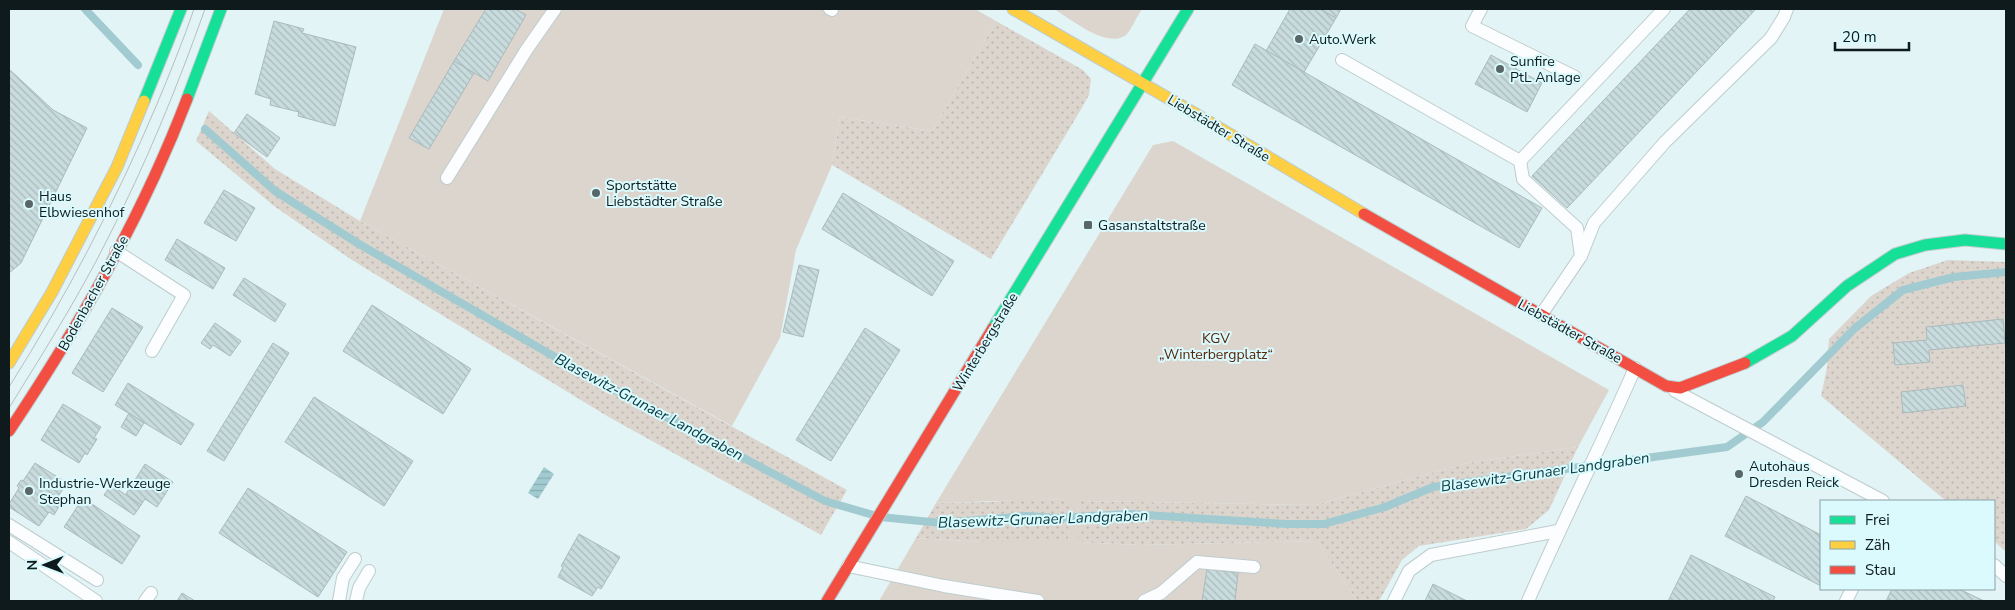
<svg xmlns="http://www.w3.org/2000/svg" width="2015" height="610" font-family="'Nunito Sans',sans-serif">
	<style>
		.grass { fill: url(#grass-dots) }
		.garden { fill: #dcd5ce }
		.water { fill: url(#water-rules) }
		.lines { fill: none; stroke-linecap: round; stroke-linejoin: round }
		.stream { stroke: #a1cbd0; stroke-width: 8 }
		.building { fill: url(#building-back-hatch); stroke: #acbabb }
		.lane-casing { stroke: #becccd; stroke-width: 14 }
		.fast-casing { stroke: #becccd; stroke-width: 13 }
		.slow-casing { stroke: #becccd; stroke-width: 13 }
		.jam-casing { stroke: #becccd; stroke-width: 13 }
		.lane { stroke: #fbfdfe; stroke-width: 12 }
		.fast { stroke: #16e098; stroke-width: 11 }
		.slow { stroke: #ffcf43; stroke-width: 11 }
		.jam { stroke: #f24e42; stroke-width: 11 }
		.tram { stroke: #b9bebf; stroke-width: 1 }
		.poi-dot { fill: #596668; stroke: #dafafe; stroke-width: 2 }
		.labels { text-anchor: middle; stroke-width: 4; stroke-linejoin: round; paint-order: stroke }
		.poi-label { font-size: 14px; fill: #0f1a1c; stroke: #dafafe; text-anchor: start }
		.street-label { font-size: 14px; fill: #0f1a1c; stroke: #dafafe }
		.park-label { font-size: 14px; fill: #592508; stroke: #dafafe }
		.water-label { font-size: 15px; font-style: italic; fill: #073a3f; stroke: #dafafe }
	</style>
	<defs>
		<pattern id="grass-dots" width="8" height="8" patternUnits="userSpaceOnUse" patternTransform="scale(1.25)"><rect width="8" height="8" fill="#dcd5ce"/><path d="M2 2h.1M6 6h.1" fill="none" stroke="#bcb6b0" stroke-width="1.8" stroke-linecap="round"/></pattern>
		<pattern id="water-rules" width="6" height="5" patternUnits="userSpaceOnUse" patternTransform="scale(1.25)"><rect width="6" height="5" fill="#a1cbd0"/><path d="M0 2.5h6" fill="none" stroke="#89aeb2"/></pattern>
		<pattern id="building-back-hatch" width="6" height="6" patternUnits="userSpaceOnUse" patternTransform="scale(1.25)"><rect width="6" height="6" fill="#c8dbdd"/><path d="M-1 5l2 2M0 0l6 6M5-1l2 2" fill="none" stroke="#abbbbd"/></pattern>
	</defs>
	<rect width="100%" height="100%" fill="#e2f4f6"/>
	<g class="grass">
		<path d="M 996,21 L 1083,70 L 1091,79 L 1089,95 L 1080,111 L 991,259 L 832,165 L 840,117 L 932,131 Z"/>
		<path d="M 209,111 L 275,169 L 360,221 L 847,490 L 821,535 L 607,416 L 352,260 L 274,206 L 196,141 Z"/>
		<path d="M 1948,260 L 2006,262 L 2006,552 L 1994,541 L 1994,501 L 1946,501 L 1821,396 L 1827,368 L 1829,339 L 1871,296 L 1909,273 Z"/>
		<path d="M 1578,447 L 1549,510 L 1526,529 L 1419,546 L 1402,560 L 1379,601 L 1357,601 L 1317,541 L 1139,545 L 1077,542 L 1079,501 L 1315,505 L 1467,463 Z"/>
		<path d="M 1028,499 L 1070,500 L 1068,542 L 981,542 L 916,538 L 936,503 L 990,502 Z"/>
	</g>
	<g class="garden">
		<path d="M 444,9 L 975,9 L 996,21 L 932,131 L 840,117 L 832,165 L 796,250 L 780,338 L 732,426 L 360,221 Z"/>
		<path d="M 1054,9 L 1142,9 C 1137,16 1133,26 1128,33 C 1110,52 1071,19 1054,9 Z"/>
		<path d="M 1173,141 L 1609,390 L 1578,447 L 1467,463 L 1315,505 L 1079,501 L 1078,542 L 1139,545 L 1317,541 L 1357,601 L 879,601 L 916,538 L 981,542 L 1068,541 L 1069,500 C 1025,499 981,502 936,503 L 1153,145 Z"/>
	</g>
	<path class="water" d="M 544,467 L 554,474 L 538,499 L 528,493 Z"/>
	<g class="lines">
		<g class="stream">
			<path d="M 85,9 L 138,65"/>
			<path d="M 205,129 L 275,191 L 359,244 L 581,372 L 825,501 L 880,517 L 941,523 L 1026,516 L 1058,518 L 1129,514 L 1287,524 L 1324,524 L 1385,507 L 1433,487 L 1727,447 L 1763,422 L 1854,329 L 1903,290 L 1954,277 L 2006,272"/>
		</g>
	</g>
	<g class="building">
		<path d="M 486,9 L 515,9 L 526,15 L 488,81 L 454,61 Z"/>
		<path d="M 1290,9 L 1320,9 L 1336,18 L 1304,72 L 1266,51 Z"/>
		<path d="M 1320,9 L 1341,9 L 1336,18 Z"/>
		<path d="M 1690,9 L 1756,9 L 1567,208 L 1532,176 Z"/>
		<path d="M 274,21 L 304,29 L 302,33 L 356,47 L 335,126 L 298,116 L 299,112 L 270,105 L 271,99 L 255,94 Z"/>
		<path d="M 1255,44 L 1542,208 L 1519,248 L 1232,85 Z"/>
		<path d="M 1491,55 L 1542,83 L 1527,112 L 1475,84 Z"/>
		<path d="M 454,61 L 474,73 L 429,149 L 409,138 Z"/>
		<path d="M 9,69 L 53,110 L 87,128 L 21,263 L 9,273 L 9,145 L 10,142 L 9,141 Z"/>
		<path d="M 247,114 L 280,138 L 267,157 L 234,133 Z"/>
		<path d="M 224,190 L 255,208 L 236,241 L 204,223 Z"/>
		<path d="M 843,193 L 954,261 L 932,296 L 822,229 Z"/>
		<path d="M 177,239 L 225,268 L 213,289 L 165,260 Z"/>
		<path d="M 799,265 L 819,270 L 803,337 L 783,332 Z"/>
		<path d="M 244,278 L 286,304 L 275,322 L 233,295 Z"/>
		<path d="M 372,305 L 471,369 L 443,414 L 343,351 Z"/>
		<path d="M 112,308 L 143,327 L 103,392 L 72,373 Z"/>
		<path d="M 2003,319 L 2005,343 L 1929,350 L 1930,362 L 1895,365 L 1893,343 L 1927,340 L 1926,327 Z"/>
		<path d="M 215,323 L 241,341 L 230,356 L 213,345 L 210,349 L 201,343 Z"/>
		<path d="M 865,328 L 900,350 L 831,461 L 796,440 Z"/>
		<path d="M 273,343 L 289,353 L 224,461 L 207,451 Z"/>
		<path d="M 128,383 L 194,424 L 181,445 L 115,405 Z"/>
		<path d="M 1963,385 L 1966,406 L 1903,413 L 1901,392 Z"/>
		<path d="M 314,397 L 413,461 L 384,506 L 285,442 Z"/>
		<path d="M 63,404 L 101,427 L 94,438 L 97,439 L 87,455 L 85,453 L 79,463 L 41,440 Z"/>
		<path d="M 129,413 L 144,423 L 136,436 L 121,427 Z"/>
		<path d="M 35,463 L 67,483 L 55,501 L 60,505 L 54,515 L 49,512 L 39,526 L 9,507 L 9,504 L 19,488 L 17,486 L 21,480 L 23,481 Z"/>
		<path d="M 145,464 L 173,482 L 157,507 L 145,499 L 141,505 L 126,494 Z"/>
		<path d="M 111,485 L 141,505 L 134,515 L 104,495 Z"/>
		<path d="M 248,488 L 347,552 L 318,597 L 219,533 Z"/>
		<path d="M 1746,496 L 1821,535 L 1821,586 L 1725,536 Z"/>
		<path d="M 83,498 L 140,536 L 122,564 L 64,527 Z"/>
		<path d="M 579,534 L 620,557 L 601,589 L 598,587 L 592,596 L 558,577 L 563,567 L 561,566 Z"/>
		<path d="M 1691,555 L 1775,597 L 1773,601 L 1668,601 Z"/>
		<path d="M 1207,569 L 1238,573 L 1235,601 L 1202,601 Z"/>
		<path d="M 1433,584 L 1467,601 L 1425,601 Z"/>
		<path d="M 1892,589 L 1959,589 L 1984,601 L 1886,601 Z"/>
		<path d="M 182,593 L 195,601 L 177,601 Z"/>
	</g>
	<g class="lines">
		<defs>
			<g id="lane">
				<path d="M 830,9 L 832,10"/>
				<path d="M 1481,9 L 1472,26 L 1575,77"/>
				<path d="M 1342,60 L 1520,161 L 1664,9"/>
				<path d="M 1520,161 L 1523,179 L 1577,228 L 1581,256 L 1541,315"/>
				<path d="M 447,178 L 527,49 L 555,9"/>
				<path d="M 116,251 L 184,295 L 152,351"/>
				<path d="M 1581,256 L 1594,223 L 1665,142 L 1771,38 L 1784,17 L 1787,9"/>
				<path d="M 1675,391 L 1883,501"/>
				<path d="M 9,525 L 97,580"/>
				<path d="M 9,542 L 96,601"/>
				<path d="M 1994,565 L 2006,576"/>
				<path d="M 848,566 L 944,586 L 1038,601"/>
				<path d="M 145,601 L 151,593"/>
				<path d="M 339,601 L 343,578 L 355,559"/>
				<path d="M 356,601 L 359,588 L 369,571"/>
				<path d="M 1144,601 L 1161,593 L 1197,562 L 1254,567"/>
				<path d="M 1394,601 L 1409,571 L 1431,555 L 1558,531"/>
				<path d="M 1528,601 C 1562,523 1601,446 1635,368"/>
				<path d="M 1846,601 L 1852,589"/>
			</g>
			<g id="fast">
				<path d="M 187,99 L 221,9"/>
				<path d="M 144,101 L 181,9"/>
				<path d="M 993,328 L 1188,9"/>
				<path d="M 1745,363 L 1792,336 L 1847,286 L 1895,254 L 1925,245 L 1965,240 L 2006,244"/>
			</g>
			<g id="slow">
				<path d="M 1013,9 L 1194,113 L 1364,214"/>
				<path d="M 9,363 L 52,292 L 117,167 L 144,101"/>
			</g>
			<g id="jam">
				<path d="M 1364,214 L 1666,386 L 1680,388 L 1745,363"/>
				<path d="M 9,431 C 79,326 142,217 187,99"/>
				<path d="M 827,601 L 993,328"/>
			</g>
		</defs>
		<use href="#lane" class="lane-casing"/>
		<use href="#fast" class="fast-casing"/>
		<use href="#slow" class="slow-casing"/>
		<use href="#jam" class="jam-casing"/>
		<use href="#lane" class="lane"/>
		<use href="#fast" class="fast"/>
		<use href="#slow" class="slow"/>
		<use href="#jam" class="jam"/>
		<g class="tram">
			<path d="M 9,387 C 66,297 115,203 157,104 C 170,73 183,41 194,9"/>
			<path d="M 9,408 C 43,353 78,298 107,240 C 145,166 177,88 205,9"/>
		</g>
	</g>
	<g class="poi-dot">
		<circle cx="1299" cy="39" r="5"/>
		<circle cx="1500" cy="69" r="5"/>
		<circle cx="596" cy="193" r="5"/>
		<circle cx="29" cy="204" r="5"/>
		<rect x="1083" y="220" width="10" height="10" rx="2.5"/>
		<circle cx="1739" cy="474" r="5"/>
		<circle cx="29" cy="491" r="5"/>
	</g>
	<g class="labels">
		<g class="poi-label">
			<text x="1309" y="44">Auto.Werk</text>
			<text x="1510" y="66">Sunfire<tspan x="1510" dy="16">PtL Anlage</tspan></text>
			<text x="606" y="190">Sportstätte<tspan x="606" dy="16">Liebstädter Straße</tspan></text>
			<text x="39" y="201">Haus<tspan x="39" dy="16">Elbwiesenhof</tspan></text>
			<text x="1098" y="230">Gasanstaltstraße</text>
			<text x="1749" y="471">Autohaus<tspan x="1749" dy="16">Dresden Reick</tspan></text>
			<text x="39" y="488">Industrie-Werkzeuge<tspan x="39" dy="16">Stephan</tspan></text>
		</g>
		<g class="street-label">
			<text transform="translate(1219 128) rotate(31)" y="5">Liebstädter Straße</text>
			<text transform="translate(93 293) rotate(-61)" y="5">Bodenbacher Straße</text>
			<text transform="translate(1570 331) rotate(29)" y="5">Liebstädter Straße</text>
			<text transform="translate(985 342) rotate(-59)" y="5">Winterbergstraße</text>
		</g>
		<g class="park-label">
			<text x="1216" y="343">KGV<tspan x="1216" dy="16">„Winterbergplatz“</tspan></text>
		</g>
		<g class="water-label">
			<text transform="translate(649 407) rotate(28)" y="5">Blasewitz‐Grunaer Landgraben</text>
			<text transform="translate(1545 472) rotate(-8)" y="5">Blasewitz‐Grunaer Landgraben</text>
			<text transform="translate(1043 519) rotate(-2)" y="5">Blasewitz‐Grunaer Landgraben</text>
		</g>
	</g>
	<rect width="2015" height="610" fill="none" stroke="#0f1a1c" stroke-width="20"/>
	<rect x="1820" y="500" width="175" height="90" fill="#dafafe" stroke="#89a0a4"/>
	<rect x="1830" y="516" width="25" height="8" fill="#16e098" stroke="#89a0a4"/>
	<text x="1865" y="525" font-size="15" fill="#0f1a1c">Frei</text>
	<rect x="1830" y="541" width="25" height="8" fill="#ffcf43" stroke="#89a0a4"/>
	<text x="1865" y="550" font-size="15" fill="#0f1a1c">Zäh</text>
	<rect x="1830" y="566" width="25" height="8" fill="#f24e42" stroke="#89a0a4"/>
	<text x="1865" y="575" font-size="15" fill="#0f1a1c">Stau</text>
	<g transform="translate(45 565) rotate(269)" stroke="#dafafe" stroke-width="4" paint-order="stroke">
	<path d="M0-4L9 19L0 12L-9 19Z" fill="#0f1a1c"/>
	<text y="-8" font-size="14" font-weight="bold" text-anchor="middle" fill="#0f1a1c">N</text>
	</g>
	<path d="M1835 42v8h74v-8" fill="none" stroke="#0f1a1c" stroke-width="2.5"/>
	<text x="1842" y="42" font-size="15" fill="#0f1a1c" stroke="#dafafe" stroke-width="4" paint-order="stroke">20 m</text>
</svg>
